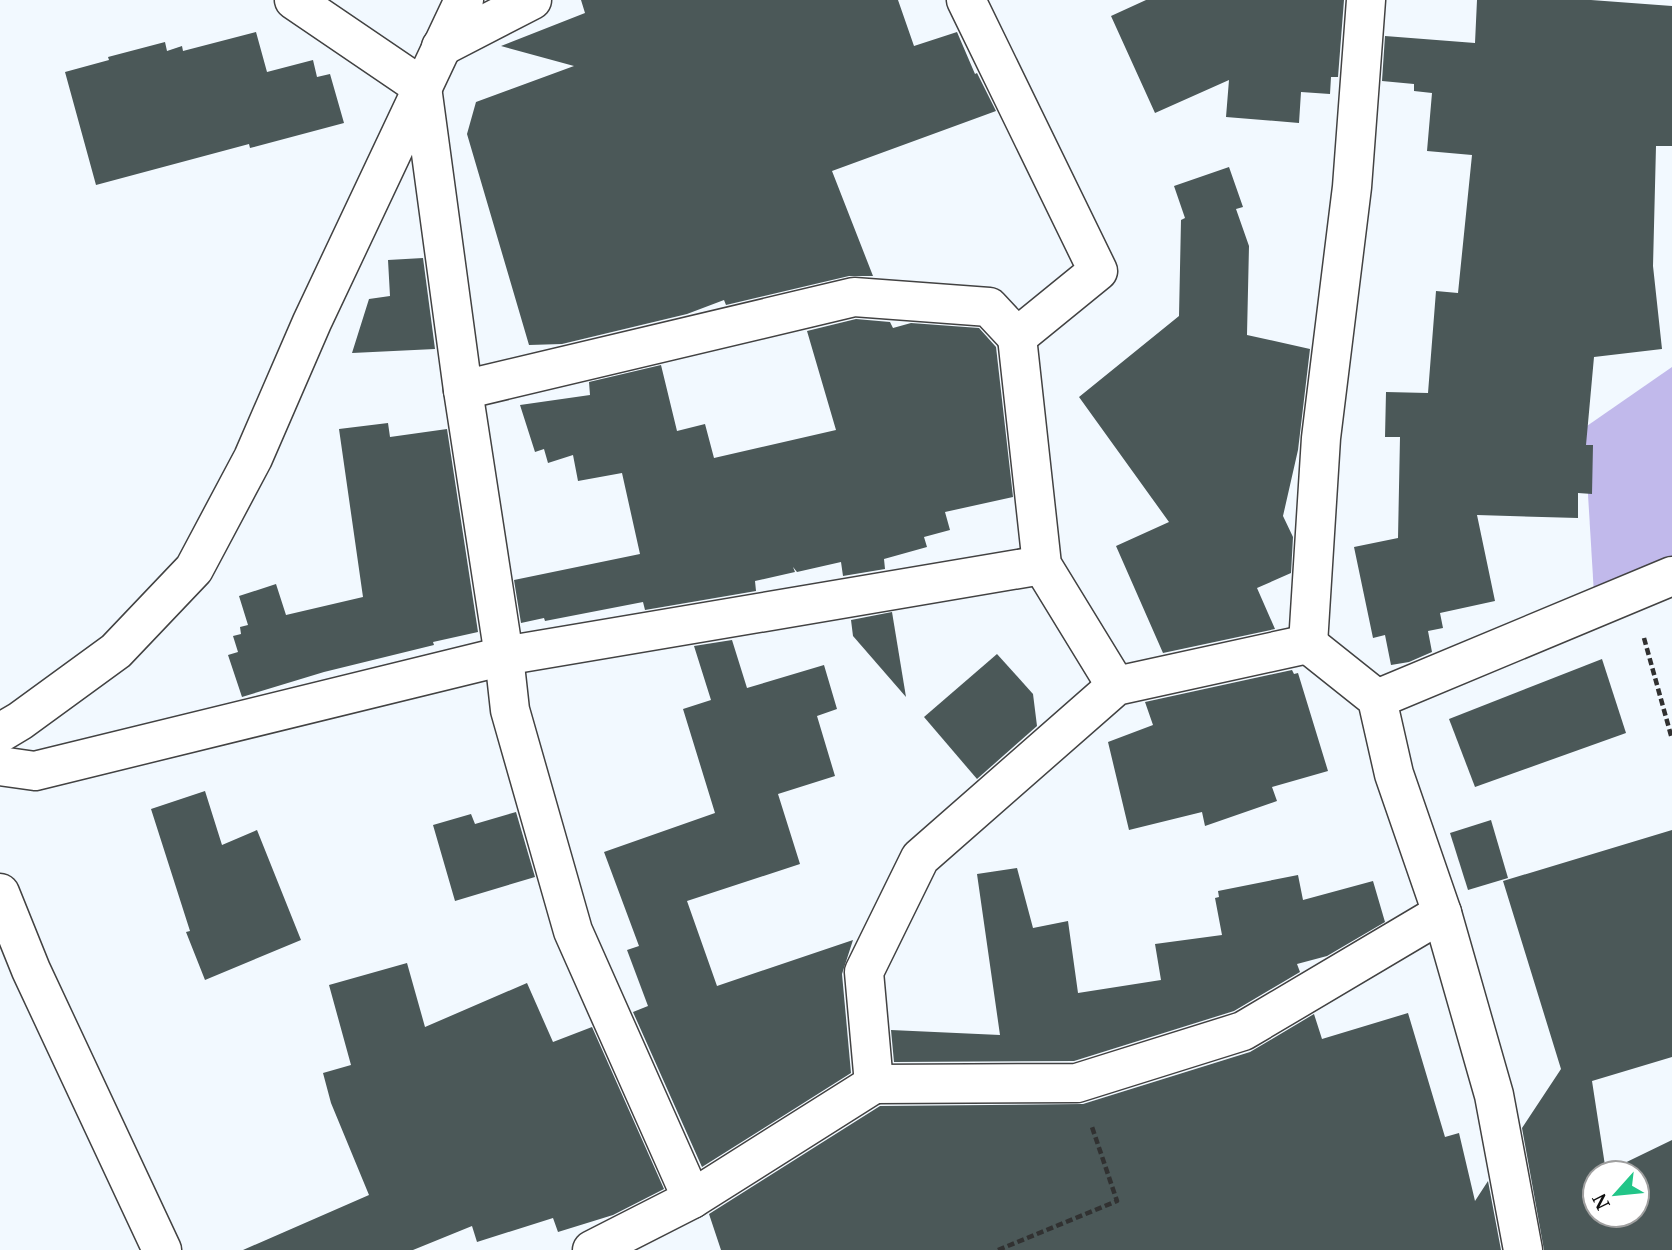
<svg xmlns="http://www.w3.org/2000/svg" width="1672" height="1250" font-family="'Noto Serif',serif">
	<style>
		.green { fill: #c1b9eb }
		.building { fill: #4b5858; fill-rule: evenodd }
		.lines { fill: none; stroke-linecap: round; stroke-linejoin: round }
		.street-casing { stroke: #424242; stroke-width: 41 }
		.path { stroke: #313131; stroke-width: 4.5; stroke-dasharray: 7 3.5; stroke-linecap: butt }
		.street { stroke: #fff; stroke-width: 38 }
	</style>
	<rect width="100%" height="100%" fill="#f2f9ff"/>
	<path class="green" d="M 1672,367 L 1672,563 L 1594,594 L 1584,428 Z"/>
	<g class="building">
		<path d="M 581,0 L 898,0 L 914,46 L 957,32 L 975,74 L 977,73 L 996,111 L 832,171 L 873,276 L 849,276 L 726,305 L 724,300 L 687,314 L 562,344 L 529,345 L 467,134 L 476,102 L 574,66 L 501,46 L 585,13 Z"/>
		<path d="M 1146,0 L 1344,0 L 1338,77 L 1331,77 L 1330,94 L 1301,92 L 1299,123 L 1226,117 L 1229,80 L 1155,113 L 1111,16 Z"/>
		<path d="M 1477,0 L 1591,0 L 1672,6 L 1672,146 L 1656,146 L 1653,266 L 1662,349 L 1594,357 L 1586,445 L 1593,445 L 1592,494 L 1578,493 L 1578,518 L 1477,515 L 1495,601 L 1440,613 L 1443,628 L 1428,631 L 1432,652 L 1409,662 L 1391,665 L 1385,635 L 1373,638 L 1354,547 L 1398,538 L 1400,437 L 1385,437 L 1386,392 L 1428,393 L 1436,291 L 1458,293 L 1472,155 L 1427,151 L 1432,93 L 1414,91 L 1414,84 L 1382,81 L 1385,36 L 1475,43 Z"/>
		<path d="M 256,32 L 267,72 L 313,60 L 317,77 L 330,74 L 344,123 L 250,148 L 249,144 L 96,185 L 65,72 L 109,60 L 108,57 L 165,42 L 167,51 L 182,46 L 183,51 Z"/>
		<path d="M 1229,167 L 1243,207 L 1236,209 L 1249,246 L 1247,335 L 1310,349 L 1298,450 L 1283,516 L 1293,537 L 1291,573 L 1257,588 L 1275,629 L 1163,653 L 1116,546 L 1169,522 L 1079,397 L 1179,316 L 1181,220 L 1185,218 L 1174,186 Z"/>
		<path d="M 423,258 L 435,349 L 352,353 L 369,299 L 390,296 L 388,260 Z"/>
		<path d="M 856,319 L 890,322 L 893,328 L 911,323 L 979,328 L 996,347 L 1013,497 L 945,512 L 950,530 L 924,537 L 927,547 L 884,559 L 885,569 L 843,576 L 841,562 L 797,572 L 793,567 L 795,572 L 755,581 L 756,591 L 645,610 L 643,602 L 545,621 L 544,618 L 521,623 L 514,580 L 640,554 L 622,473 L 578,481 L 573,455 L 548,463 L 544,449 L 535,452 L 520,405 L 590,395 L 589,382 L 661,365 L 677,431 L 705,424 L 714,458 L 836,430 L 807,331 Z"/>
		<path d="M 388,423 L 390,437 L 447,429 L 478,632 L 433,642 L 434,645 L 324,672 L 242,697 L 228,655 L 238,652 L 233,636 L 241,634 L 240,627 L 248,625 L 239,596 L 276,584 L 286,615 L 363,597 L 339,429 Z"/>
		<path d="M 892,612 L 906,697 L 853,636 L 851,620 Z"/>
		<path d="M 732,640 L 747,688 L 824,665 L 837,709 L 817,716 L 835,776 L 778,794 L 800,864 L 687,901 L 717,986 L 853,940 L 842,974 L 851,1073 L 702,1167 L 633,1012 L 648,1006 L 627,950 L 639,946 L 604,852 L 715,813 L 683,709 L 711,700 L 694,646 Z"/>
		<path d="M 997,654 L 1033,694 L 1037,726 L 977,779 L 924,717 Z"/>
		<path d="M 1602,659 L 1626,733 L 1475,787 L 1449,719 Z"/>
		<path d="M 1292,670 L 1294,674 L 1298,673 L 1328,771 L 1272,787 L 1277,801 L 1205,826 L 1202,812 L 1129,830 L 1108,742 L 1153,725 L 1145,702 Z"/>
		<path d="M 205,791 L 222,845 L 257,830 L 301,940 L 205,980 L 186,932 L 190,931 L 151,809 Z"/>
		<path d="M 516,812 L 535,877 L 455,901 L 433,825 L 471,814 L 475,824 Z"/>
		<path d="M 1491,820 L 1508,878 L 1468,890 L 1450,833 Z"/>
		<path d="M 1672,830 L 1672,1057 L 1592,1081 L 1606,1172 L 1672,1140 L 1672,1250 L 1544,1250 L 1522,1128 L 1561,1069 L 1503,881 ZM 1595,1173 L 1637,1173 L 1637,1215 L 1595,1215 Z"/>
		<path d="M 1017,868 L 1033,928 L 1068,921 L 1078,993 L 1161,980 L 1155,944 L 1222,935 L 1215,898 L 1219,897 L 1218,891 L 1298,875 L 1303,900 L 1373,881 L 1385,922 L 1327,956 L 1297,964 L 1300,972 L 1234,1011 L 1074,1061 L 894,1062 L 891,1030 L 1000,1035 L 977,874 Z"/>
		<path d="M 407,963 L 425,1027 L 527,983 L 553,1042 L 592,1027 L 664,1189 L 613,1215 L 558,1232 L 553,1218 L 477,1242 L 472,1226 L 413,1250 L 243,1250 L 369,1195 L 331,1103 L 323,1073 L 351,1065 L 329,985 Z"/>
		<path d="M 1408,1013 L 1445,1137 L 1459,1133 L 1475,1201 L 1488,1181 L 1501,1250 L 721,1250 L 709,1214 L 880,1106 L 1083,1104 L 1250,1052 L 1314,1014 L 1322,1039 Z"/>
	</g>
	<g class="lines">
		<defs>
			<g id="street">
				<path d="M 294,0 L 422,87 L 463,390 L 504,656 L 510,710 L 573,931 L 692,1199 L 592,1250"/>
				<path d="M 966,0 L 1098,271 L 1017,337 L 1042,565 L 1116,686"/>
				<path d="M 441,47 L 532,0"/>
				<path d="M 463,390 L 854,297 L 989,307 L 1017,337"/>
				<path d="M 1308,644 L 1377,699 L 1394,774 L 1442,913 L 1494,1095 L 1523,1250"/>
				<path d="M 1308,644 L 1321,438 L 1352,187 L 1366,0"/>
				<path d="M 1377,699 L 1672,576"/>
				<path d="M 0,733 L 20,721 L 116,651 L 194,569 L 253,458 L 312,322 L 464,0"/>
				<path d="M 0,766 L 35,771 L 504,656 L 1042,565"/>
				<path d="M 0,893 L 31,970 L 162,1250"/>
				<path d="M 874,1084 L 1077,1083 L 1243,1031 L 1442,913"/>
				<path d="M 692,1199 L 874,1084 L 864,972 L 920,858 L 1116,686 L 1308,644"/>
			</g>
		</defs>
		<use href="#street" class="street-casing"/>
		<g class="path">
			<path d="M 1644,638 L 1672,739"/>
			<path d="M 998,1250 L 1117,1201 L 1092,1127"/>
		</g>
		<use href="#street" class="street"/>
	</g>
	<g transform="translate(1616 1194) rotate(243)"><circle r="33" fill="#ffffff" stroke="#9f9f9f" stroke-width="2"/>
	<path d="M0-5L12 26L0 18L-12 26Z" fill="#22c588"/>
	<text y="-10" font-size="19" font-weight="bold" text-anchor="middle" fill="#0f0f0f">N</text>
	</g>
</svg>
